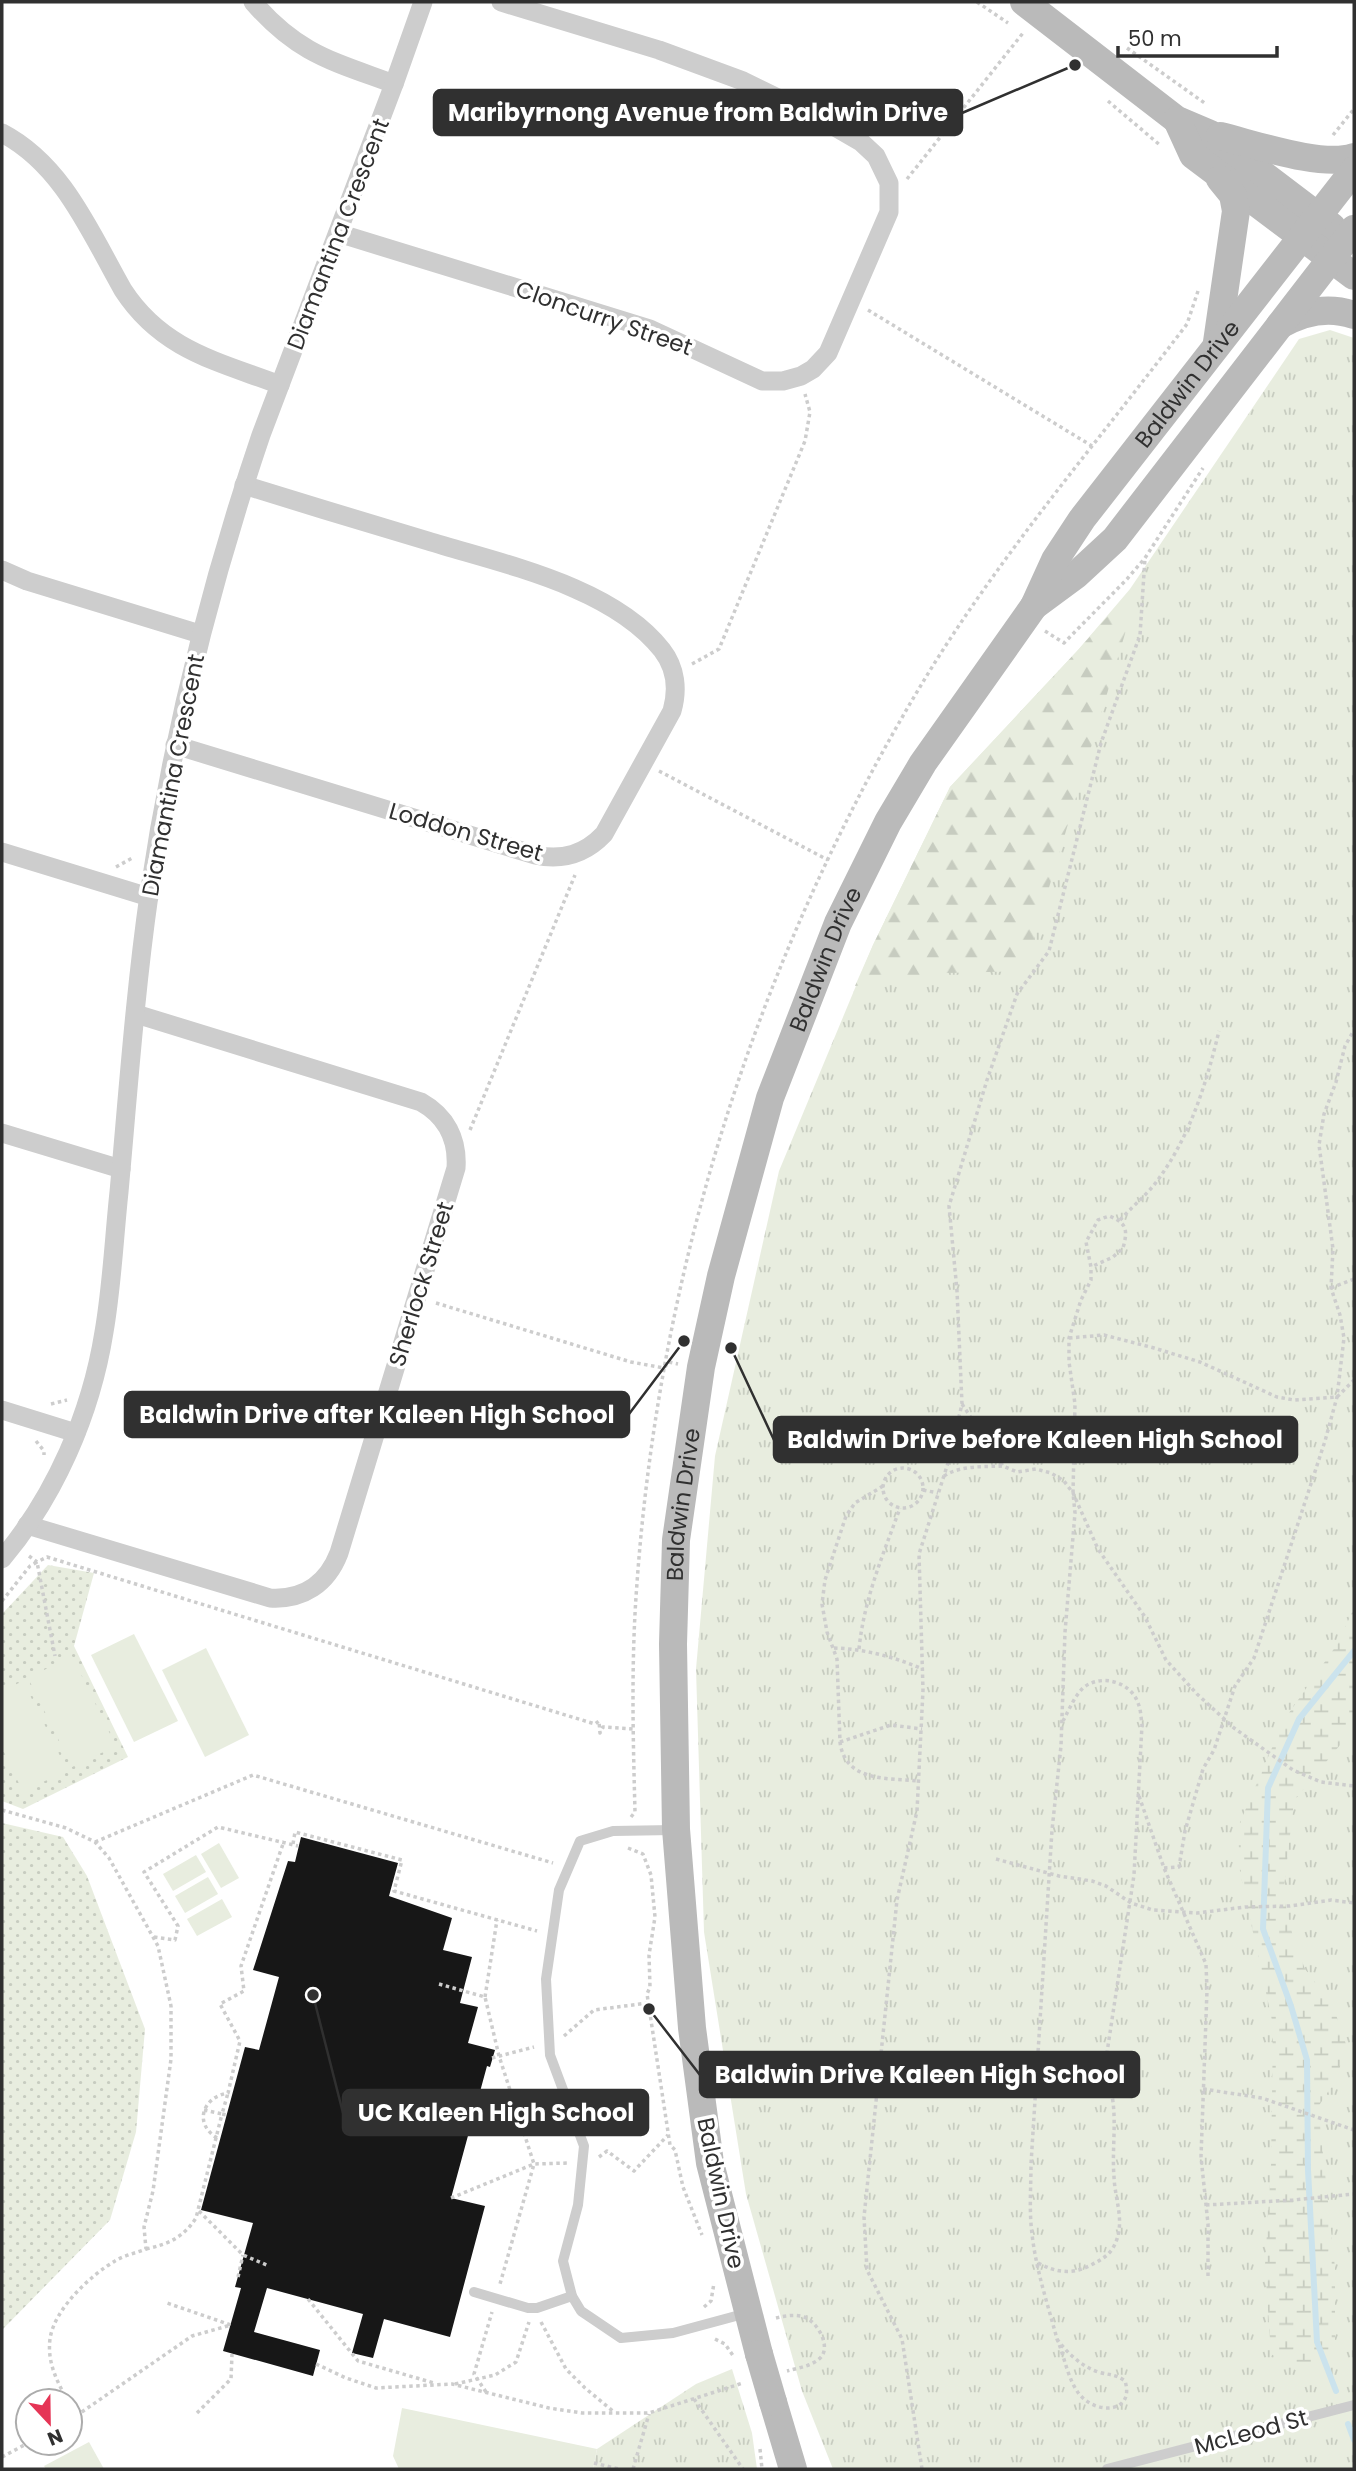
<svg xmlns="http://www.w3.org/2000/svg" width="1356" height="2471" font-family="Poppins,sans-serif">
	<style>
		.grass { fill: url(#grass-tufts) }
		.forest { fill: url(#forest-firs) }
		.wetland { fill: url(#wetland-marsh) }
		.park { fill: url(#park-dots) }
		.garden { fill: #e8eddf }
		.lines { fill: none; stroke-linecap: round; stroke-linejoin: round }
		.stream { stroke: #cbe3ed; stroke-width: 6 }
		.building { fill: #171717 }
		.path { stroke: #cdcdcd; stroke-width: 3.5; stroke-dasharray: 3.5 3.5; stroke-linecap: butt }
		.lane { stroke: #cdcdcd; stroke-width: 10 }
		.street { stroke: #cdcdcd; stroke-width: 19 }
		.secondary { stroke: #bababa; stroke-width: 28 }
		.secondary-bridge { stroke: #bababa; stroke-width: 28 }
		.labels { text-anchor: middle; stroke-width: 7; stroke-linejoin: round; paint-order: stroke }
		.street-label { font-size: 23px; fill: #303030; stroke: #fff }
		.leader { fill: none; stroke: #303030; stroke-width: 2.5 }
		.callout-dot { fill: #303030; stroke: #fff; stroke-width: 2.5 }
		.callout { fill: #303030; stroke: #303030; stroke-width: 2.5 }
		.callout-label { font-size: 24px; text-anchor: middle; font-weight: bold; fill: #fff }
	</style>
	<defs>
		<pattern id="grass-tufts" width="24" height="20" patternUnits="userSpaceOnUse" patternTransform="scale(1.75)"><rect width="24" height="20" fill="#e8eddf"/><path d="M3 7l-1-3M5 7V3M7 7l1-3M15 17l-1-3M17 17v-4M19 17l1-3" fill="none" stroke="#c7ccc0"/></pattern>
		<pattern id="forest-firs" width="22" height="20" patternUnits="userSpaceOnUse" patternTransform="scale(1.75)"><rect width="22" height="20" fill="#e8eddf"/><path d="M5 1l3.5 6h-7zM16 11l3.5 6h-7z" fill="#c7ccc0"/></pattern>
		<pattern id="wetland-marsh" width="20" height="14" patternUnits="userSpaceOnUse" patternTransform="scale(1.75)"><rect width="20" height="14" fill="#e8eddf"/><path d="M1 5h8M5 5V1M11 12h8M15 12V8" fill="none" stroke="#c7ccc0"/></pattern>
		<pattern id="park-dots" width="8" height="8" patternUnits="userSpaceOnUse" patternTransform="scale(1.75)"><rect width="8" height="8" fill="#e8eddf"/><path d="M2 2h.1M6 6h.1" fill="none" stroke="#c7ccc0" stroke-width="1.8" stroke-linecap="round"/></pattern>
	</defs>
	<rect width="100%" height="100%" fill="#fff"/>
	<g class="grass">
		<path d="M 1330,330 L 1354,338 L 1354,2469 L 833,2469 L 802,2391 L 746,2194 L 704,1932 L 696,1669 L 715,1456 L 779,1171 L 873,945 L 950,787 L 1078,650 L 1130,589 L 1299,339 Z"/>
		<path d="M 732,2369 L 752,2433 L 757,2469 L 593,2469 L 597,2449 L 696,2384 Z"/>
	</g>
	<path class="forest" d="M 1116,607 L 1130,617 L 1024,971 L 947,973 L 855,986 L 873,945 L 950,787 L 1078,650 Z"/>
	<path class="wetland" d="M 1354,1608 L 1354,1728 L 1294,1801 L 1283,1895 L 1294,1941 L 1305,1969 L 1333,2006 L 1346,2044 L 1337,2078 L 1318,2107 L 1335,2268 L 1335,2352 L 1306,2377 L 1271,2354 L 1265,2265 L 1271,2168 L 1273,2025 L 1240,1872 L 1238,1827 L 1284,1720 L 1338,1643 Z"/>
	<g class="park">
		<path d="M 48,1565 L 94,1573 L 74,1646 L 128,1757 L 23,1809 L 2,1801 L 2,1614 Z"/>
		<path d="M 2,1823 L 63,1837 L 87,1876 L 145,2029 L 136,2132 L 110,2220 L 2,2330 Z"/>
	</g>
	<g class="garden">
		<path d="M 134,1634 L 178,1721 L 134,1742 L 91,1655 Z"/>
		<path d="M 206,1648 L 249,1735 L 205,1757 L 162,1670 Z"/>
		<path d="M 72,1656 L 116,1746 L 72,1767 L 28,1678 Z"/>
		<path d="M 23,1681 L 67,1770 L 23,1792 L 2,1748 L 2,1691 Z"/>
		<path d="M 219,1843 L 239,1878 L 221,1888 L 201,1854 Z"/>
		<path d="M 196,1855 L 206,1872 L 173,1891 L 163,1874 Z"/>
		<path d="M 208,1877 L 218,1894 L 185,1913 L 175,1896 Z"/>
		<path d="M 222,1899 L 232,1917 L 197,1936 L 187,1919 Z"/>
		<path d="M 402,2408 L 597,2449 L 593,2469 L 399,2469 L 393,2456 Z"/>
		<path d="M 89,2442 L 104,2469 L 46,2469 L 44,2466 Z"/>
	</g>
	<g class="lines">
		<g class="stream">
			<path d="M 1336,2391 L 1317,2342 L 1308,2170 L 1307,2060 L 1291,2006 L 1263,1929 L 1268,1788 L 1299,1719 L 1354,1651"/>
			<path d="M 1348,2424 L 1354,2440"/>
		</g>
	</g>
	<path class="building" d="M 301,1837 L 398,1863 L 389,1896 L 452,1918 L 443,1950 L 472,1957 L 460,2003 L 478,2007 L 468,2043 L 495,2050 L 490,2067 L 487,2066 L 451,2198 L 485,2206 L 450,2337 L 384,2319 L 373,2358 L 352,2353 L 363,2314 L 267,2288 L 254,2332 L 320,2350 L 313,2376 L 223,2351 L 241,2288 L 235,2287 L 253,2223 L 201,2210 L 245,2047 L 259,2050 L 279,1977 L 253,1970 L 288,1861 L 295,1862 Z"/>
	<g class="lines">
		<g class="path">
			<path d="M 977,2 L 1008,23"/>
			<path d="M 1127,48 L 1206,104"/>
			<path d="M 1108,101 L 1161,146"/>
			<path d="M 1333,135 L 1354,109"/>
			<path d="M 907,179 L 1023,33"/>
			<path d="M 868,310 L 1092,446"/>
			<path d="M 1045,631 L 1064,643 L 1127,579 L 1145,558 L 1203,468"/>
			<path d="M 692,664 L 719,649 L 805,441 L 810,412 L 805,394"/>
			<path d="M 659,771 L 828,860"/>
			<path d="M 116,867 L 134,857"/>
			<path d="M 470,1130 L 575,875"/>
			<path d="M 1120,1220 C 1131,1208 1144,1197 1154,1185 C 1189,1140 1206,1085 1219,1031"/>
			<path d="M 1331,1288 L 1354,1279"/>
			<path d="M 436,1303 L 631,1362 L 664,1368 L 669,1362 L 678,1364"/>
			<path d="M 1069,1338 L 1104,1335 L 1154,1348 L 1200,1362 L 1277,1397 L 1294,1400 L 1337,1397 L 1354,1380"/>
			<path d="M 51,1404 L 67,1400"/>
			<path d="M 962,1404 L 1003,1466 L 1017,1472 L 1036,1469 L 1051,1473 L 1064,1481 L 1073,1493 L 1098,1549 L 1145,1617 L 1166,1660 L 1197,1694 L 1234,1728 L 1293,1770 L 1321,1782 L 1354,1786"/>
			<path d="M 36,1441 L 44,1451 L 44,1455"/>
			<circle cx="903" cy="1488" r="20"/>
			<path d="M 944,1476 C 961,1465 984,1467 1003,1466"/>
			<path d="M 883,1486 L 855,1503 L 846,1516 L 825,1580 L 822,1604 L 827,1632 L 837,1659 L 840,1742 C 845,1782 887,1778 919,1781"/>
			<path d="M 923,1490 L 938,1493"/>
			<path d="M 29,1556 L 37,1562 L 47,1557 L 595,1724 L 599,1721 L 600,1733 L 603,1727 L 633,1729"/>
			<path d="M 2,1601 L 30,1566 L 37,1562 L 55,1656"/>
			<path d="M 834,1648 C 865,1649 894,1657 923,1669"/>
			<path d="M 859,1649 C 864,1599 883,1555 900,1508"/>
			<path d="M 840,1742 L 891,1725 L 922,1729"/>
			<path d="M 1139,1796 L 1164,1868 L 1206,1964 L 1207,1990 L 1201,2157 L 1208,2224 L 1208,2279"/>
			<path d="M 2,1810 L 66,1828 L 95,1842 L 109,1858 L 158,1946 L 171,2006 L 171,2059 L 153,2191 L 144,2227 L 146,2249 C 136,2253 125,2255 115,2261 C 91,2275 54,2309 50,2339 C 47,2362 57,2382 68,2401"/>
			<path d="M 631,1817 L 635,1812 C 633,1736 631,1660 637,1583 C 660,1262 761,947 929,672 C 1005,549 1100,439 1187,324 L 1198,291"/>
			<path d="M 95,1842 L 253,1775 L 553,1863"/>
			<path d="M 293,1844 L 295,1832 L 402,1860 L 394,1891 L 537,1931"/>
			<path d="M 628,1848 L 643,1854 L 651,1875 L 655,1917 L 649,1955 L 650,1987 L 647,1994 L 670,2145 L 675,2150 L 683,2187 L 702,2235"/>
			<path d="M 996,1859 L 1059,1876 L 1092,1881 L 1106,1886 L 1131,1903 L 1153,1910 L 1197,1913 L 1245,1907 L 1290,1906 L 1331,1900 L 1354,1903"/>
			<path d="M 1164,1868 L 1179,1867 L 1185,1831 L 1203,1769 L 1214,1750 L 1235,1686 L 1254,1658 L 1325,1441 L 1337,1397 L 1344,1338 L 1340,1315 L 1331,1288 L 1333,1249 L 1319,1145 L 1324,1114 L 1336,1082 L 1345,1046 L 1354,1030"/>
			<path d="M 154,1937 L 175,1940 L 178,1926 L 144,1872 L 218,1827 L 298,1846"/>
			<path d="M 439,1984 L 485,1997 L 499,2056 L 534,2164 L 500,2284"/>
			<path d="M 485,1997 L 497,1920"/>
			<path d="M 564,2036 L 594,2010 L 648,2003"/>
			<path d="M 492,2058 L 534,2047"/>
			<path d="M 1203,2089 L 1262,2098 L 1354,2130"/>
			<path d="M 204,2110 L 222,2114 L 228,2093"/>
			<path d="M 217,2138 C 193,2123 203,2097 228,2093 L 240,2041 L 220,2004 L 244,1991 L 241,1966 L 284,1841"/>
			<path d="M 599,2157 L 607,2151 L 634,2171 L 668,2135"/>
			<path d="M 451,2198 L 534,2164 L 568,2163"/>
			<path d="M 1206,2205 L 1293,2200 L 1354,2194"/>
			<path d="M 199,2211 L 243,2255 L 269,2266"/>
			<path d="M 146,2249 C 168,2244 183,2238 196,2218 L 222,2114 L 227,2115"/>
			<path d="M 1038,2263 C 1055,2272 1071,2275 1089,2266 C 1099,2261 1109,2256 1114,2246 C 1126,2223 1115,2201 1114,2177 C 1112,2152 1116,2126 1113,2102 C 1111,2087 1106,2074 1106,2059 L 1134,1875 L 1142,1725 C 1141,1718 1141,1710 1138,1703 C 1131,1682 1101,1673 1083,1688 C 1074,1697 1069,1710 1063,1721"/>
			<path d="M 238,2277 L 243,2255"/>
			<path d="M 308,2299 L 358,2361 L 434,2383"/>
			<path d="M 704,2307 L 711,2301 L 714,2283"/>
			<path d="M 776,2318 C 784,2316 795,2314 804,2317 C 817,2321 833,2348 819,2359 C 811,2366 798,2368 787,2371"/>
			<path d="M 541,2322 L 566,2369 L 585,2388 L 614,2412"/>
			<path d="M 715,2339 L 725,2344 L 734,2357"/>
			<path d="M 1057,2339 C 1067,2353 1081,2366 1098,2372 C 1108,2375 1116,2374 1125,2381 C 1135,2413 1097,2415 1080,2395 C 1069,2382 1065,2360 1059,2344 L 1057,2339 C 1048,2305 1036,2270 1032,2234 C 1029,2211 1031,2187 1031,2164 L 1052,1830 L 1061,1746 L 1065,1632 L 1075,1513 L 1073,1493 L 1075,1404 L 1069,1362 L 1069,1338 L 1081,1300 L 1091,1280 L 1091,1267 L 1086,1242 L 1098,1220 L 1109,1216 C 1127,1223 1128,1230 1123,1248 L 1113,1257 L 1091,1267"/>
			<path d="M 316,2364 L 346,2378 L 376,2388 L 452,2384 L 549,2408 L 582,2413 L 649,2413 L 743,2383"/>
			<path d="M 455,2384 L 495,2375 L 516,2362 L 529,2322"/>
			<path d="M 486,2392 L 474,2374 L 492,2312"/>
			<path d="M 694,2399 L 743,2469"/>
			<path d="M 70,2405 L 76,2416 L 70,2420"/>
			<path d="M 197,2413 L 231,2379 L 232,2354"/>
			<path d="M 76,2416 L 192,2336 L 231,2325 L 167,2303"/>
			<path d="M 760,2449 L 762,2469"/>
			<path d="M 2,2457 L 28,2443"/>
			<path d="M 594,2463 L 619,2469"/>
			<path d="M 633,2469 L 649,2414"/>
			<path d="M 922,2469 L 902,2339 L 867,2270 L 864,2217 L 897,1900 L 917,1811 L 923,1690 L 919,1554 L 948,1463 L 962,1404 L 957,1291 L 949,1206 L 987,1080 L 1017,994 L 1049,951 L 1101,743 L 1140,635 L 1145,558"/>
		</g>
		<g class="lane">
			<path d="M 673,1830 L 613,1831 L 580,1841 L 559,1890 L 546,1979 L 550,2055 L 584,2146 L 578,2205 L 563,2261 L 572,2296 L 581,2311 L 621,2338 L 673,2333 L 747,2313"/>
			<path d="M 474,2292 L 528,2308 L 537,2308 L 572,2296"/>
			<path d="M 1107,2469 L 1354,2405"/>
		</g>
		<g class="street">
			<path d="M 253,2 C 298,54 332,61 394,84"/>
			<path d="M 2,133 C 63,165 90,232 123,290 C 162,350 217,361 280,385"/>
			<path d="M 338,233 L 650,329 L 762,381 L 783,381 L 801,376 L 813,369 L 828,353 L 889,212 L 889,183 L 876,156 L 861,142 L 823,120 L 743,81 L 659,50 L 501,2"/>
			<path d="M 2,570 L 27,581 L 200,634"/>
			<path d="M 175,745 L 535,855 C 563,861 585,854 604,834 L 672,711 C 678,690 676,668 662,650 C 612,586 502,564 428,541 C 367,523 305,504 244,485"/>
			<path d="M 2,852 L 149,897"/>
			<path d="M 2,1133 L 121,1169"/>
			<path d="M 2,1410 L 76,1433"/>
			<path d="M 27,1525 L 270,1598 C 303,1600 327,1584 339,1553 L 456,1168 C 458,1139 446,1116 421,1102 L 136,1014"/>
			<path d="M 2,1559 C 55,1496 91,1414 104,1332 C 112,1286 114,1239 119,1192 C 128,1093 135,993 149,895 C 172,738 210,585 261,435 L 394,84 L 423,2"/>
		</g>
		<g class="secondary">
			<path d="M 1024,2 L 1177,120 L 1210,134 L 1332,227"/>
			<path d="M 1177,120 L 1193,155 L 1354,276"/>
			<path d="M 1220,136 C 1254,144 1322,168 1354,157"/>
			<path d="M 1280,325 C 1304,311 1328,306 1354,315"/>
			<path d="M 1217,342 L 1236,211 L 1233,195 L 1220,179"/>
			<path d="M 1034,606 L 1076,575 L 1115,539 L 1354,229"/>
			<path id="s1" d="M 759,2354 L 710,2163 L 692,2028 L 676,1829 L 673,1644 L 676,1540 L 701,1367 L 721,1276 L 770,1098 L 838,923 L 888,822 L 923,763 L 1034,606 L 1055,560 L 1082,519 L 1354,170"/>
			<path d="M 773,2402 L 793,2469"/>
		</g>
		<path class="secondary-bridge" d="M 759,2354 L 773,2402"/>
	</g>
	<g class="labels">
		<g class="street-label">
			<text transform="translate(338 234) rotate(-69)" y="8">Diamantina Crescent</text>
			<text transform="translate(604 318) rotate(19)" y="8">Cloncurry Street</text>
			<text dy="8" stroke="none"><textPath href="#s1" startOffset="2107">Baldwin Drive</textPath></text>
			<text transform="translate(173 775) rotate(-79)" y="8">Diamantina Crescent</text>
			<text transform="translate(466 832) rotate(16)" y="8">Loddon Street</text>
			<text dy="8" stroke="none"><textPath href="#s1" startOffset="1424">Baldwin Drive</textPath></text>
			<text transform="translate(421 1284) rotate(-73)" y="8">Sherlock Street</text>
			<text dy="8" stroke="none"><textPath href="#s1" startOffset="858">Baldwin Drive</textPath></text>
			<text transform="translate(721 2193) rotate(78)" y="8">Baldwin Drive</text>
			<text transform="translate(1251 2432) rotate(-15)" y="8">McLeod St</text>
		</g>
	</g>
	<path class="leader" d="M1075 65L962 113M684 1341L629 1414M731 1348L774 1440M649 2009L700 2075M313 1995L343 2113"/>
	<g class="callout-dot">
		<circle cx="1075" cy="65" r="7"/>
		<circle cx="684" cy="1341" r="7"/>
		<circle cx="731" cy="1348" r="7"/>
		<circle cx="649" cy="2009" r="7"/>
		<circle cx="313" cy="1995" r="7"/>
	</g>
	<g class="callout">
		<rect x="434" y="90" width="528" height="45" rx="7"/>
		<rect x="125" y="1392" width="504" height="45" rx="7"/>
		<rect x="774" y="1417" width="523" height="45" rx="7"/>
		<rect x="700" y="2052" width="439" height="45" rx="7"/>
		<rect x="343" y="2090" width="305" height="45" rx="7"/>
	</g>
	<g class="callout-label">
		<text x="698" y="121">Maribyrnong Avenue from Baldwin Drive</text>
		<text x="377" y="1423">Baldwin Drive after Kaleen High School</text>
		<text x="1035" y="1448">Baldwin Drive before Kaleen High School</text>
		<text x="920" y="2083">Baldwin Drive Kaleen High School</text>
		<text x="496" y="2121">UC Kaleen High School</text>
	</g>
	<rect width="1356" height="2471" fill="none" stroke="#303030" stroke-width="7"/>
	<g transform="translate(49 2422) rotate(158)"><circle r="33" fill="#ffffff" stroke="#acacac" stroke-width="2"/>
	<path d="M0-5L12 26L0 18L-12 26Z" fill="#e53556"/>
	<text y="-10" font-size="19" font-weight="bold" text-anchor="middle" fill="#303030">N</text>
	</g>
	<path d="M1118 46v10h159v-10" fill="none" stroke="#303030" stroke-width="3.5"/>
	<text x="1128" y="46" font-size="21" fill="#303030" stroke="#ffffff" stroke-width="5" paint-order="stroke">50 m</text>
</svg>
